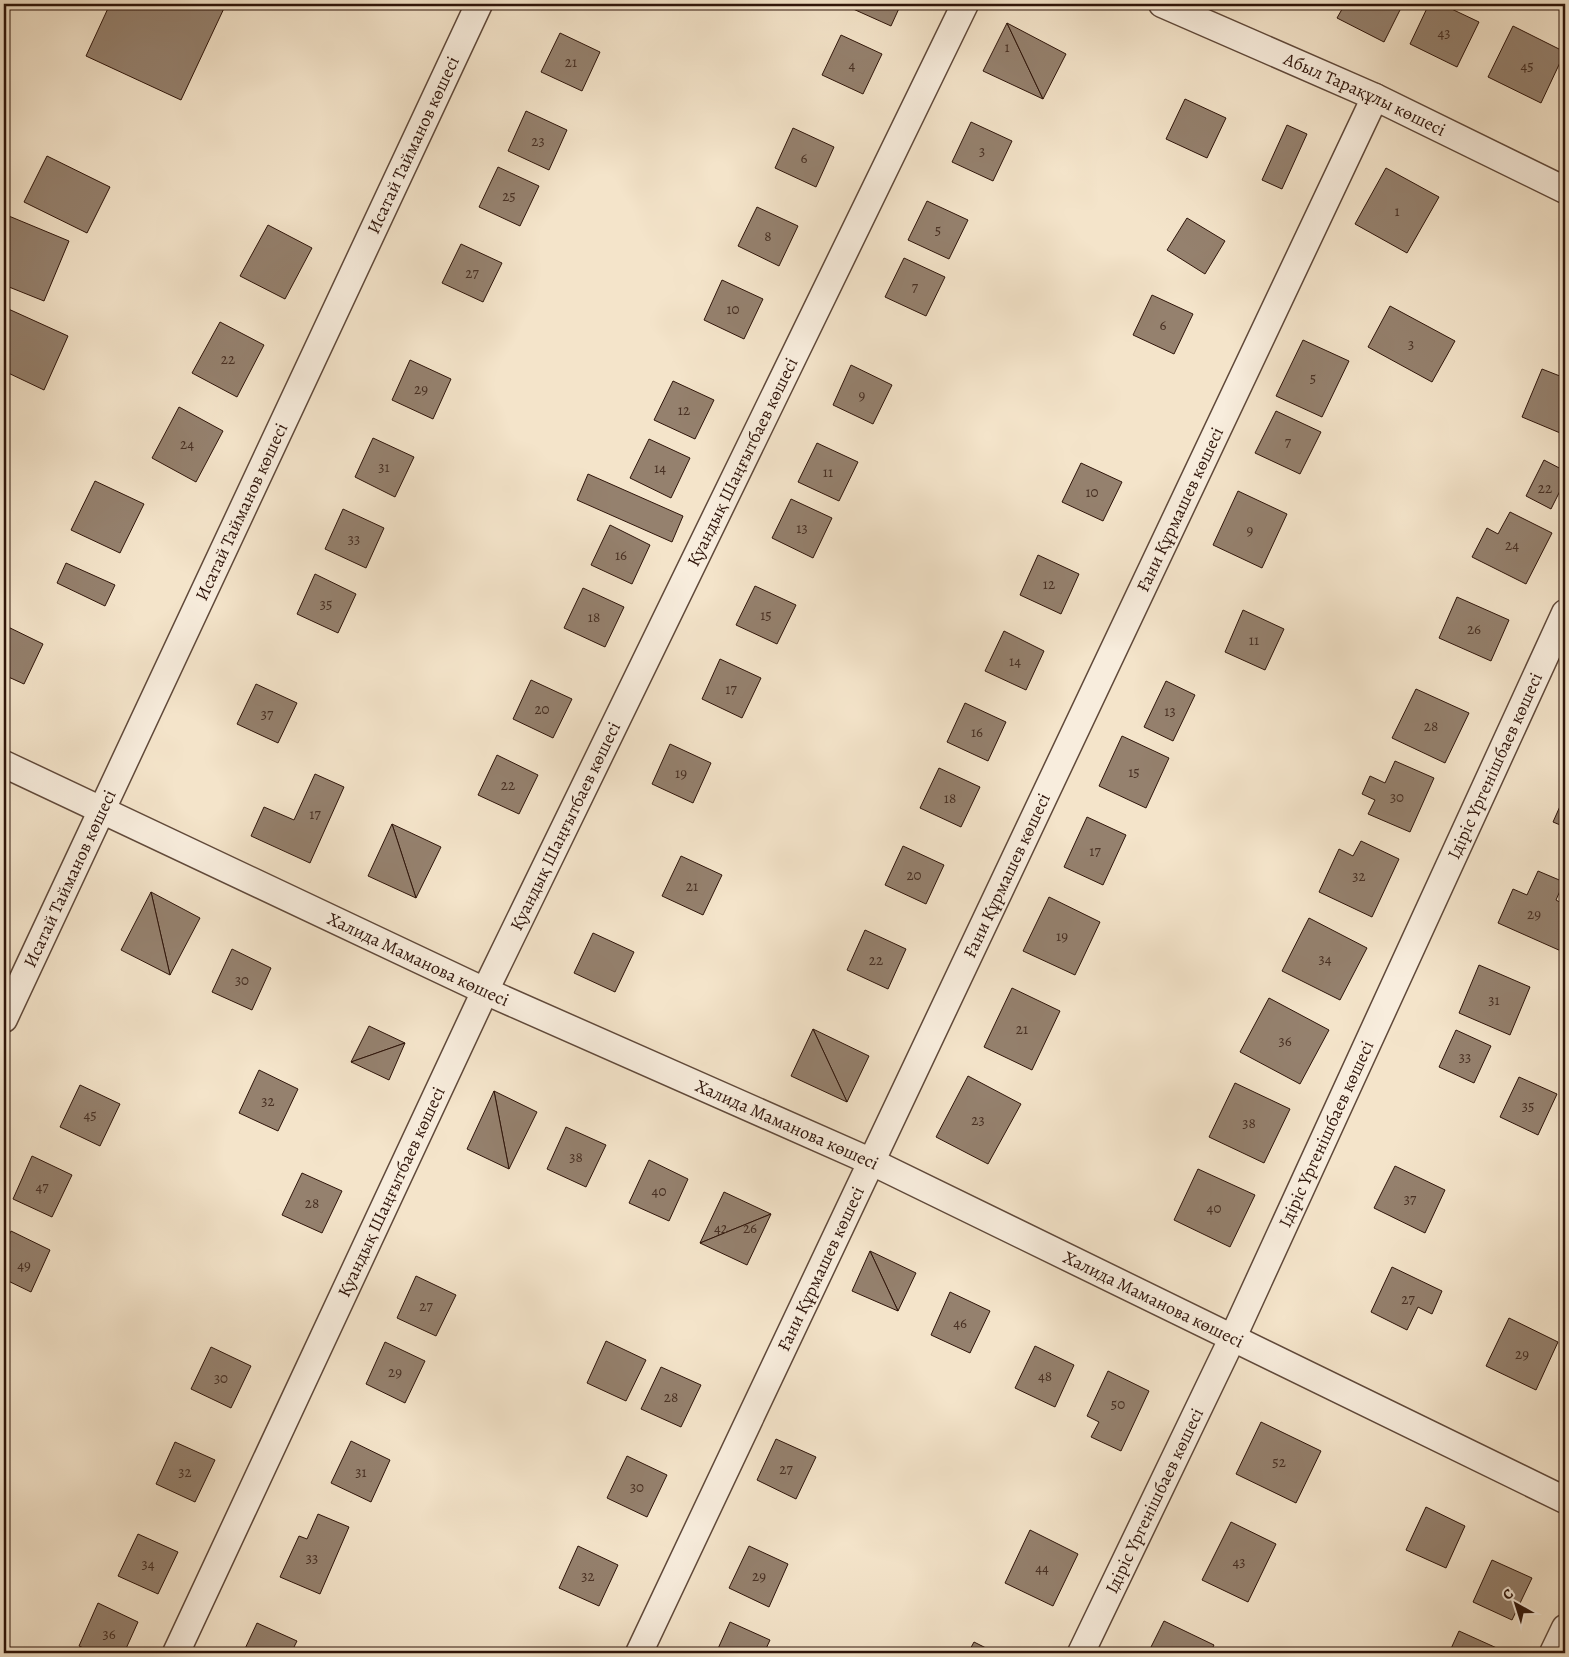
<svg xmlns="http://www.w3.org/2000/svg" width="1569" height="1657" font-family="Alegreya,serif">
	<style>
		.building { fill: #95816e; stroke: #2f150a }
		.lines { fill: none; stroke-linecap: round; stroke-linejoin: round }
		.minor-casing { stroke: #60493a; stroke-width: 29 }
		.minor { stroke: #f8eddd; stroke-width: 26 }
		.labels { text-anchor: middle; stroke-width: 4; stroke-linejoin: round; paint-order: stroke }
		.number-label { font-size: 15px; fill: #483023 }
		.street-label { font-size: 18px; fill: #2f150a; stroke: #f8eddd }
	</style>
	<rect width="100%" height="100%" fill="#f4e4ca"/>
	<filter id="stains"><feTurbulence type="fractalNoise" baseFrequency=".004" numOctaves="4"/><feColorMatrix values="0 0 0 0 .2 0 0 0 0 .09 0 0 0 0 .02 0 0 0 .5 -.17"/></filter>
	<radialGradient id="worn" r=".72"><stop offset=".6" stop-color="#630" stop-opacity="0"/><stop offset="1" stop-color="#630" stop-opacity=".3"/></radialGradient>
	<g class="building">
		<path d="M 110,4 L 226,4 L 181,100 L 86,56 Z"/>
		<path d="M 842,4 L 901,4 L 891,26 Z"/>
		<path d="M 1345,4 L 1403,4 L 1384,42 L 1337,18 Z"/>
		<path d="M 1429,4 L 1441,4 L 1479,22 L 1457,67 L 1410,44 Z"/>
		<path d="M 1007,23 L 1043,99 L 983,71 Z"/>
		<path d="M 1007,23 L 1066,54 L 1043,99 Z"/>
		<path d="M 1513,26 L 1565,52 L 1541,103 L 1488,77 Z"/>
		<path d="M 560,33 L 600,52 L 582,91 L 541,72 Z"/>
		<path d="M 841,35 L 882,54 L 863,94 L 822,75 Z"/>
		<path d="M 1185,99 L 1226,118 L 1207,158 L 1166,139 Z"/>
		<path d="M 526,111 L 567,130 L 549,170 L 508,151 Z"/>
		<path d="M 971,122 L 1012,141 L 993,181 L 952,162 Z"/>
		<path d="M 1287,125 L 1307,134 L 1282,189 L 1262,180 Z"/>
		<path d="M 793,128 L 834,147 L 816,187 L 775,168 Z"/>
		<path d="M 47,156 L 110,187 L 87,233 L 24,202 Z"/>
		<path d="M 498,167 L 539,186 L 520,226 L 479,207 Z"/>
		<path d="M 1386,168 L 1439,197 L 1407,253 L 1355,224 Z"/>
		<path d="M 927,201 L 968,220 L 949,259 L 908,240 Z"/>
		<path d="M 757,207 L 798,226 L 779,266 L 738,246 Z"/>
		<path d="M 4,214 L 69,241 L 44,301 L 4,285 Z"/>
		<path d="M 1187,218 L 1225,241 L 1205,274 L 1167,250 Z"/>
		<path d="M 268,225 L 312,248 L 285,299 L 240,276 Z"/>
		<path d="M 461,244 L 502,263 L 483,302 L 442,283 Z"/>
		<path d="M 904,258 L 945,277 L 926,316 L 885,297 Z"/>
		<path d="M 722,280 L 763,299 L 744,339 L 704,320 Z"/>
		<path d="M 1152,295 L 1193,314 L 1174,354 L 1133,335 Z"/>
		<path d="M 1390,306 L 1455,341 L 1432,382 L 1368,347 Z"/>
		<path d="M 4,307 L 68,336 L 44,390 L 4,371 Z"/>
		<path d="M 220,322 L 264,345 L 237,397 L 192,373 Z"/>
		<path d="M 1303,340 L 1349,361 L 1322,417 L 1276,396 Z"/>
		<path d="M 410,360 L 451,379 L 433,419 L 392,400 Z"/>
		<path d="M 851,365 L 892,385 L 873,424 L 833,405 Z"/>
		<path d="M 1542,369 L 1565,378 L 1565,435 L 1522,417 Z"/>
		<path d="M 673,381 L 714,400 L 695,439 L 654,420 Z"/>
		<path d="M 179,407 L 223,431 L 196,482 L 152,458 Z"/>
		<path d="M 1276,411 L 1321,432 L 1300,474 L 1255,453 Z"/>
		<path d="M 373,438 L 414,457 L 395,497 L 355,477 Z"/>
		<path d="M 649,439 L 690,458 L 671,498 L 630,478 Z"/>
		<path d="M 817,443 L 858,462 L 839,501 L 798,482 Z"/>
		<path d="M 1544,460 L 1565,471 L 1565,481 L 1551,509 L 1526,496 Z"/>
		<path d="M 1081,463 L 1122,482 L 1103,521 L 1062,502 Z"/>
		<path d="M 588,474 L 683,516 L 672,542 L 577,500 Z"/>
		<path d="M 95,481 L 144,504 L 120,553 L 71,530 Z"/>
		<path d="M 1238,491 L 1287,514 L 1262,568 L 1213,545 Z"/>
		<path d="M 791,499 L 832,518 L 813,558 L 772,538 Z"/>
		<path d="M 343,509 L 384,528 L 366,568 L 325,549 Z"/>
		<path d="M 1510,512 L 1552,533 L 1526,584 L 1472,557 L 1487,528 L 1498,534 Z"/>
		<path d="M 610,525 L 650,545 L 632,584 L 591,565 Z"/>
		<path d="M 1038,555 L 1079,574 L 1061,614 L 1020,595 Z"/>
		<path d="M 66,563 L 115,585 L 105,606 L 57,583 Z"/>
		<path d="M 315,574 L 356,594 L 338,633 L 297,614 Z"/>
		<path d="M 755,586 L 796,605 L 777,644 L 736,625 Z"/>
		<path d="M 583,588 L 624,607 L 605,647 L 564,628 Z"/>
		<path d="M 1457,597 L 1509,620 L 1491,661 L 1439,638 Z"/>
		<path d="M 1243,610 L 1284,629 L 1265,670 L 1225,652 Z"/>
		<path d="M 4,625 L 43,644 L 24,684 L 4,675 Z"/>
		<path d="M 1004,631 L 1044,651 L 1026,690 L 985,671 Z"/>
		<path d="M 720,659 L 761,678 L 742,718 L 702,699 Z"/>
		<path d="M 531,680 L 572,699 L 553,738 L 513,719 Z"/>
		<path d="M 1166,681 L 1195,695 L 1173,741 L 1144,727 Z"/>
		<path d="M 256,684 L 297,703 L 278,743 L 237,724 Z"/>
		<path d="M 1416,689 L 1469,713 L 1445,763 L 1392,738 Z"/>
		<path d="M 965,703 L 1006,722 L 988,761 L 947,742 Z"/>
		<path d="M 1122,736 L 1169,758 L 1146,808 L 1099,786 Z"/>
		<path d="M 670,744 L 711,763 L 693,803 L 652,784 Z"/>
		<path d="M 497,755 L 538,775 L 519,814 L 478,795 Z"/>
		<path d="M 1395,761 L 1434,778 L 1410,832 L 1368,814 L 1375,800 L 1362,794 L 1370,776 L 1385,783 Z"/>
		<path d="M 939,768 L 980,787 L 961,827 L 920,808 Z"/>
		<path d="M 315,774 L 344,787 L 310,863 L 251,836 L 264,807 L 294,820 Z"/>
		<path d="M 1565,795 L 1565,827 L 1553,822 Z"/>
		<path d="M 1087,817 L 1126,835 L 1103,885 L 1064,867 Z"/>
		<path d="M 392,824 L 441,847 L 416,898 Z"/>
		<path d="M 392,824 L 416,898 L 368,876 Z"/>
		<path d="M 1361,841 L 1399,859 L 1372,917 L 1319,892 L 1339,849 L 1353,856 Z"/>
		<path d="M 903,846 L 944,865 L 926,904 L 885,885 Z"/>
		<path d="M 681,856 L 722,875 L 703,915 L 662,896 Z"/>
		<path d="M 1538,871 L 1564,882 L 1556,900 L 1565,905 L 1565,942 L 1561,951 L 1498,923 L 1513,889 L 1527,895 Z"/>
		<path d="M 151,892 L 200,918 L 170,975 Z"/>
		<path d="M 151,892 L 170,975 L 121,950 Z"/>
		<path d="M 1049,897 L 1100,922 L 1075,975 L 1023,951 Z"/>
		<path d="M 1309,918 L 1367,948 L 1340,1000 L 1282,971 Z"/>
		<path d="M 865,930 L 906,949 L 888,989 L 847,970 Z"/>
		<path d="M 593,933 L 634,952 L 615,992 L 574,973 Z"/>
		<path d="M 232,949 L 271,968 L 252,1010 L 212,992 Z"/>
		<path d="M 1479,965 L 1530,987 L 1510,1035 L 1459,1013 Z"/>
		<path d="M 1012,988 L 1060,1011 L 1032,1070 L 984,1047 Z"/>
		<path d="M 1269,998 L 1329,1030 L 1300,1084 L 1240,1052 Z"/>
		<path d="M 369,1026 L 405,1043 L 351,1062 Z"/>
		<path d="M 813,1029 L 869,1056 L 847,1102 Z"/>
		<path d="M 813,1029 L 847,1102 L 791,1076 Z"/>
		<path d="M 1456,1030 L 1491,1046 L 1474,1083 L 1439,1067 Z"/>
		<path d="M 405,1043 L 389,1080 L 351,1062 Z"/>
		<path d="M 259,1070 L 298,1089 L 278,1131 L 239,1113 Z"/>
		<path d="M 968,1076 L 1021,1104 L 988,1164 L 936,1137 Z"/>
		<path d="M 1519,1077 L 1557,1094 L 1538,1135 L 1500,1117 Z"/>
		<path d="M 1235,1083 L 1290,1109 L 1264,1163 L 1209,1137 Z"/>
		<path d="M 80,1085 L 120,1104 L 100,1146 L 60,1127 Z"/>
		<path d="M 494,1091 L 537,1112 L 509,1169 Z"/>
		<path d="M 494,1091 L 509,1169 L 467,1149 Z"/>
		<path d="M 566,1127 L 606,1145 L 586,1187 L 547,1169 Z"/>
		<path d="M 32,1156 L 72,1175 L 52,1217 L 13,1199 Z"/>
		<path d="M 649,1160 L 688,1179 L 669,1221 L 629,1203 Z"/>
		<path d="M 1395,1166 L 1445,1190 L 1425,1233 L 1374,1208 Z"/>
		<path d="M 1198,1169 L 1255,1195 L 1230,1247 L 1174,1220 Z"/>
		<path d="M 302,1173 L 342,1191 L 322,1233 L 282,1215 Z"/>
		<path d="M 724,1192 L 771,1214 L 700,1243 Z"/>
		<path d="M 771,1214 L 747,1265 L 700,1243 Z"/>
		<path d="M 11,1231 L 50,1250 L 31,1292 L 4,1279 L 4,1246 Z"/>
		<path d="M 870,1251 L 916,1273 L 898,1311 Z"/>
		<path d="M 870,1251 L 898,1311 L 852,1291 Z"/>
		<path d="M 1392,1267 L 1442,1291 L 1432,1314 L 1418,1307 L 1407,1330 L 1371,1312 Z"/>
		<path d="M 416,1276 L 456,1295 L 436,1336 L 397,1318 Z"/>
		<path d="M 950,1292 L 990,1311 L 970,1353 L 931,1335 Z"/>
		<path d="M 1509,1318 L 1558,1342 L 1536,1390 L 1486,1366 Z"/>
		<path d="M 606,1341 L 646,1360 L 626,1401 L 587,1383 Z"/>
		<path d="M 385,1342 L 425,1361 L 405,1403 L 366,1384 Z"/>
		<path d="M 1035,1346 L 1074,1365 L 1055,1407 L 1015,1388 Z"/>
		<path d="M 211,1347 L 251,1366 L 231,1408 L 191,1389 Z"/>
		<path d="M 661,1367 L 701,1385 L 681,1427 L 641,1409 Z"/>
		<path d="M 1108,1371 L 1149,1391 L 1121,1451 L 1091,1437 L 1099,1422 L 1087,1416 Z"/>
		<path d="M 1261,1422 L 1321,1451 L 1296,1503 L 1236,1474 Z"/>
		<path d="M 776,1439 L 816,1457 L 796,1499 L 757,1480 Z"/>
		<path d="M 351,1441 L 390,1460 L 371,1502 L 331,1483 Z"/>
		<path d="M 175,1442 L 215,1460 L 195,1502 L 156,1484 Z"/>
		<path d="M 627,1456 L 667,1475 L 647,1517 L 607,1498 Z"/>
		<path d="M 1426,1507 L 1465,1526 L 1446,1568 L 1406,1550 Z"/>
		<path d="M 318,1514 L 349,1527 L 320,1594 L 280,1577 L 299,1536 L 307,1539 Z"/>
		<path d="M 1231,1522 L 1276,1544 L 1248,1602 L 1202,1580 Z"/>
		<path d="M 1030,1530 L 1078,1554 L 1053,1606 L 1005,1583 Z"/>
		<path d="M 138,1534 L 178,1552 L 158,1594 L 118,1576 Z"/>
		<path d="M 578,1546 L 618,1565 L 599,1606 L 559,1588 Z"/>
		<path d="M 749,1546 L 788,1564 L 769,1607 L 729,1588 Z"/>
		<path d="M 1492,1560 L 1532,1578 L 1512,1620 L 1473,1602 Z"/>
		<path d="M 98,1603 L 138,1622 L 124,1653 L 95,1653 L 79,1646 Z"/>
		<path d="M 1164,1621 L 1214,1645 L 1210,1653 L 1148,1653 Z"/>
		<path d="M 730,1622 L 770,1640 L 764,1653 L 716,1653 Z"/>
		<path d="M 257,1623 L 297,1641 L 291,1653 L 243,1653 Z"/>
		<path d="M 1459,1631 L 1499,1649 L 1497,1653 L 1449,1653 Z"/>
		<path d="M 974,1642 L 996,1653 L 968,1653 Z"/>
	</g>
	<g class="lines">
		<defs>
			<g id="minor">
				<path id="s1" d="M 1162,4 L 1375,97 L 1565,190"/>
				<path id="s2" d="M 4,764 L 485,991 L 872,1162 L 1565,1500"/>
				<path id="s3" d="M 4,1019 L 479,4"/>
				<path id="s4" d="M 176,1653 L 485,991 L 965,4"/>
				<path id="s5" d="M 639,1653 L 1375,97"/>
				<path id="s6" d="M 1081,1653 L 1233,1337 L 1565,613"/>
				<path d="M 1553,1653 L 1565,1628"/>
			</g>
		</defs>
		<use href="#minor" class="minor-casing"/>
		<use href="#minor" class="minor"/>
	</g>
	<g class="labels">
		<g class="number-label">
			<text x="1444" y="38">43</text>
			<text x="1007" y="52">1</text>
			<text x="571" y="67">21</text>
			<text x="852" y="70">4</text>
			<text x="1527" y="71">45</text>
			<text x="538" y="146">23</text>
			<text x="982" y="156">3</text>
			<text x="804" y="163">6</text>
			<text x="509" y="201">25</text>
			<text x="1397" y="216">1</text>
			<text x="938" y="235">5</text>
			<text x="768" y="241">8</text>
			<text x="472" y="278">27</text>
			<text x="915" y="292">7</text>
			<text x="733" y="314">10</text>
			<text x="1163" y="330">6</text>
			<text x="1411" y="349">3</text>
			<text x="228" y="364">22</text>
			<text x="1313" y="383">5</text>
			<text x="421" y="394">29</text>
			<text x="862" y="400">9</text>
			<text x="684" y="415">12</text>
			<text x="1288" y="447">7</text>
			<text x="187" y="449">24</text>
			<text x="384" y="472">31</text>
			<text x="660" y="473">14</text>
			<text x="828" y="477">11</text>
			<text x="1545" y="493">22</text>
			<text x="1092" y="497">10</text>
			<text x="802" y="533">13</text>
			<text x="1250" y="535">9</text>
			<text x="354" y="544">33</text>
			<text x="1512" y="550">24</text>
			<text x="621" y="560">16</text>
			<text x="1049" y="589">12</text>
			<text x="326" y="609">35</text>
			<text x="766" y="620">15</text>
			<text x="594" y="622">18</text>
			<text x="1474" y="634">26</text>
			<text x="1254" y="645">11</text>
			<text x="1015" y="666">14</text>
			<text x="731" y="694">17</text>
			<text x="542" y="714">20</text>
			<text x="1170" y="716">13</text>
			<text x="267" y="719">37</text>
			<text x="1431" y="731">28</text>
			<text x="977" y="737">16</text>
			<text x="1134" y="777">15</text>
			<text x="681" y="778">19</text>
			<text x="508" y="790">22</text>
			<text x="1397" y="802">30</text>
			<text x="950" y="803">18</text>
			<text x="315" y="819">17</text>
			<text x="1095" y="856">17</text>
			<text x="914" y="880">20</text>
			<text x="1359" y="881">32</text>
			<text x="692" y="891">21</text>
			<text x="1534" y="919">29</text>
			<text x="1062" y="941">19</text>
			<text x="1325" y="964">34</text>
			<text x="876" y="965">22</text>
			<text x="242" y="985">30</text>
			<text x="1494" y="1005">31</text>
			<text x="1022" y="1034">21</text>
			<text x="1285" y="1046">36</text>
			<text x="1465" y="1062">33</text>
			<text x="268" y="1106">32</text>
			<text x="1528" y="1111">35</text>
			<text x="90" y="1120">45</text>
			<text x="978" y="1125">23</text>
			<text x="1249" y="1128">38</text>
			<text x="576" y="1162">38</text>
			<text x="42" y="1192">47</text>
			<text x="659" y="1196">40</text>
			<text x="1410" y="1204">37</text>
			<text x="312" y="1208">28</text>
			<text x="1214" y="1213">40</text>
			<text x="721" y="1233">42</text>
			<text x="750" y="1233">26</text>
			<text x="24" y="1270">49</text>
			<text x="1408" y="1304">27</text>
			<text x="426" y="1311">27</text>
			<text x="960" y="1328">46</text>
			<text x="1522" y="1359">29</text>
			<text x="395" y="1377">29</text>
			<text x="1045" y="1381">48</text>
			<text x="221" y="1383">30</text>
			<text x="671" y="1402">28</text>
			<text x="1118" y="1409">50</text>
			<text x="1279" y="1467">52</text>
			<text x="786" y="1474">27</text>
			<text x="185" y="1477">32</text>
			<text x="361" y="1477">31</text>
			<text x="637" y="1492">30</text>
			<text x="312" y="1563">33</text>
			<text x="1239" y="1567">43</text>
			<text x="148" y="1569">34</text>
			<text x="1042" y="1573">44</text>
			<text x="588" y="1581">32</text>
			<text x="759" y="1581">29</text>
			<text x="109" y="1639">36</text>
		</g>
		<g class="street-label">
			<text dy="6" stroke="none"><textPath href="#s1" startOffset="222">Абыл Тарақұлы көшесі</textPath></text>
			<text dy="6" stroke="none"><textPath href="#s3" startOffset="965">Исатай Тайманов көшесі</textPath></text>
			<text dy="6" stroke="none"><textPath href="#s4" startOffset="1319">Қуандық Шаңғытбаев көшесі</textPath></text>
			<text dy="6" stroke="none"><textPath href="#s5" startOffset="1265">Ғани Құрмашев көшесі</textPath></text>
			<text dy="6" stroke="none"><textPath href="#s3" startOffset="560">Исатай Тайманов көшесі</textPath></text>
			<text dy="6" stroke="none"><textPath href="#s6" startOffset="979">Ідіріс Үргенішбаев көшесі</textPath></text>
			<text dy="6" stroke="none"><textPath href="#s4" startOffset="914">Қуандық Шаңғытбаев көшесі</textPath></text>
			<text dy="6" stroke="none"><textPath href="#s5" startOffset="860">Ғани Құрмашев көшесі</textPath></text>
			<text dy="6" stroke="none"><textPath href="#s3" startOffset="155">Исатай Тайманов көшесі</textPath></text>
			<text dy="6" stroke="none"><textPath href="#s2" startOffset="458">Халида Маманова көшесі</textPath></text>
			<text dy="6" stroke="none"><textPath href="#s2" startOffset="862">Халида Маманова көшесі</textPath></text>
			<text dy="6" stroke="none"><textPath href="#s6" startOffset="574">Ідіріс Үргенішбаев көшесі</textPath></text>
			<text dy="6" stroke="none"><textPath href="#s4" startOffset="509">Қуандық Шаңғытбаев көшесі</textPath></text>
			<text dy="6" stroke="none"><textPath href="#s5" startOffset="425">Ғани Құрмашев көшесі</textPath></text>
			<text dy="6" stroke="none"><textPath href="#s2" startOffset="1268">Халида Маманова көшесі</textPath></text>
			<text dy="6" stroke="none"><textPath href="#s6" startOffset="169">Ідіріс Үргенішбаев көшесі</textPath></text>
		</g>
	</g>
	<rect width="1569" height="1657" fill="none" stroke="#f4e4ca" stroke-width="20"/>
	<rect x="5" y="5" width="1559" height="1647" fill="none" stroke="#2f150a" stroke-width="2.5"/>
	<rect x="10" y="10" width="1549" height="1637" fill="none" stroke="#2f150a"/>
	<g transform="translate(1516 1604) rotate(321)" stroke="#f8eddd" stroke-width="4" paint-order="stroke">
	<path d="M0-4L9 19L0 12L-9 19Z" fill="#2f150a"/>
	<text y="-8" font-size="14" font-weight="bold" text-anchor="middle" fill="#2f150a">С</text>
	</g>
	<rect width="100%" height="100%" filter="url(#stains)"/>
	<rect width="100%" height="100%" fill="url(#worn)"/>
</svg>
